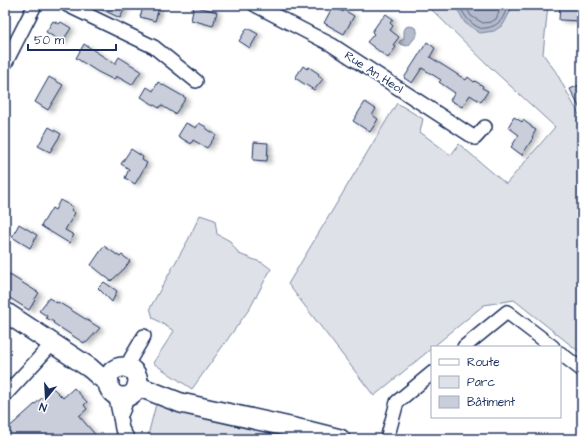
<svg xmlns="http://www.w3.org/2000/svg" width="587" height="444" font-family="'Architects Daughter',sans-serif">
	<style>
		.green { fill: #dee1e7; stroke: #7c88a2 }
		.water { fill: #b5bbca; stroke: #77839f }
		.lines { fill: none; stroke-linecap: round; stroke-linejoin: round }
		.shore { stroke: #596789; stroke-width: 1 }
		.building { fill: #caceda; stroke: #1b2f5e; filter: url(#shadow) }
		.street-casing { stroke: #1b2f5e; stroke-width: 16 }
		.secondary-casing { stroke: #1b2f5e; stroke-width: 22 }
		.street { stroke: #fff; stroke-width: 13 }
		.secondary { stroke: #fff; stroke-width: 19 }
		.labels { text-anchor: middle; stroke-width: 4; stroke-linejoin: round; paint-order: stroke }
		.street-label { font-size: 12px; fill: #1b2f5e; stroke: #fff }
	</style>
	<defs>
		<filter id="shadow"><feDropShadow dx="4" dy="2" stdDeviation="2" flood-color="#0004"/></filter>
	</defs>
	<rect width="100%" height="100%" fill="#fff"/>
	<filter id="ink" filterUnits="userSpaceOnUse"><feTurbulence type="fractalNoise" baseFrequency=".025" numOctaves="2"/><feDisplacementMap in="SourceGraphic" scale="8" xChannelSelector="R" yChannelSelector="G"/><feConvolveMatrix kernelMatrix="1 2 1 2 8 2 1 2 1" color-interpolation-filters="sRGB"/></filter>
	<g filter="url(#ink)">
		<g class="green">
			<path d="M 423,5 L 548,5 L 543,54 L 556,72 L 582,120 L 582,354 L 514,300 L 484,305 L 433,347 L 432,347 L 432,348 L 374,396 L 288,284 L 397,103 L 423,119 L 420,132 L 451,155 L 459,144 L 506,184 L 555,127 L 492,69 L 433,11 Z"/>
			<path d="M 200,215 L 215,220 L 217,234 L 230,241 L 239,254 L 263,263 L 271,269 L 250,308 L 192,389 L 153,363 L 174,331 L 153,318 L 150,308 L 188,240 Z"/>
			<path d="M 156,404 L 297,439 L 147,439 Z"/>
		</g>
		<g class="water">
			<path d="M 455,5 L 511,5 L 511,10 L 503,25 L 494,31 L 480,33 L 465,23 Z"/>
			<path d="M 409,26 L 414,27 L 417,30 L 417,35 L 409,45 L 407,46 L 400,44 L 399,42 L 400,41 L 402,40 L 404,37 L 404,30 L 406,27 Z"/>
		</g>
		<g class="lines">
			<g class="shore">
				<path d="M 460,5 C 463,15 470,24 480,28 C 482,29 483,28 486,28 C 499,26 505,18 507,5"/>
				<path d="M 465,5 L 471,16 L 483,23 L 491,22 L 496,19 L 502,5"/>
			</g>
		</g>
		<g class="building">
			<path d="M 93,5 L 118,5 L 125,8 L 120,18 Z"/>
			<path d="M 144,5 L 159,8 L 155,21 L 140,17 Z"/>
			<path d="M 560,5 L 582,5 L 582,21 L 559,20 Z"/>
			<path d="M 194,6 L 217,12 L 213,26 L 191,20 Z"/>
			<path d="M 333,6 L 343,12 L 344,10 L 354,16 L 344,34 L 324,23 Z"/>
			<path d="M 386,14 L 393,19 L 390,23 L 393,26 L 390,30 L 399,37 L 393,45 L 396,47 L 388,58 L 367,42 L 374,34 L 372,32 L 378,23 Z"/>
			<path d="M 53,21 L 59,24 L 61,22 L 71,28 L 62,42 L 46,32 Z"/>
			<path d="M 247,28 L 258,34 L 250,48 L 239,41 Z"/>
			<path d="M 427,42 L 435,48 L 430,57 L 466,80 L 468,77 L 474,82 L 475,81 L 483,86 L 482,88 L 488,91 L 481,102 L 470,95 L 462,107 L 450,100 L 455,93 L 439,82 L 441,80 L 422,68 L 412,83 L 404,78 Z"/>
			<path d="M 84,44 L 115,64 L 119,57 L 141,71 L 132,85 L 116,76 L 114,80 L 98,72 L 76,58 Z"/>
			<path d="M 303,66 L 307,69 L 309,67 L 319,74 L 318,76 L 323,79 L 314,90 L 295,78 Z"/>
			<path d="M 49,77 L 63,85 L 48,110 L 35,102 Z"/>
			<path d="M 158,82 L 186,98 L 175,114 L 161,105 L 159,108 L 141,97 L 147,87 L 153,91 Z"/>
			<path d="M 582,84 L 582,113 L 570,89 Z"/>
			<path d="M 365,102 L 376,109 L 372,115 L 378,119 L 370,132 L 353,121 Z"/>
			<path d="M 514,117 L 522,122 L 523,120 L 531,126 L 531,127 L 536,130 L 532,137 L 533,138 L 522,155 L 511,147 L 519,135 L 508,127 Z"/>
			<path d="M 186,123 L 196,128 L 199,123 L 206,127 L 207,129 L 216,135 L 207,148 L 193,140 L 191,144 L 178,136 Z"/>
			<path d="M 49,127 L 61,134 L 50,152 L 38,146 Z"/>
			<path d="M 254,142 L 268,143 L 267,161 L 253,160 Z"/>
			<path d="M 131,149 L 143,157 L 142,160 L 147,163 L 135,184 L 125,178 L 129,169 L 121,164 Z"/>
			<path d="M 60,200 L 73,207 L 71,210 L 75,213 L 65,230 L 74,235 L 69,243 L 41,226 L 52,208 L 55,210 Z"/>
			<path d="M 19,224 L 37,235 L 30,248 L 12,237 Z"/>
			<path d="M 104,246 L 120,257 L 122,255 L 130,261 L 124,269 L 111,281 L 91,265 Z"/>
			<path d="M 5,272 L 39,293 L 34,300 L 35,300 L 29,310 L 5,295 Z"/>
			<path d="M 104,282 L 117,291 L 112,302 L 98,288 Z"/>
			<path d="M 49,298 L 57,303 L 58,302 L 100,328 L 86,343 L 84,342 L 84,343 L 53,323 L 54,322 L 46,318 L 47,316 L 39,311 Z"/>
			<path d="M 53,388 L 63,398 L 74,388 L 87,402 L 84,405 L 87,409 L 79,416 L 99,439 L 9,439 L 5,435 L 5,431 Z"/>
		</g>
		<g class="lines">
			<defs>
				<g id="street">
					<path d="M 67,5 L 154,47 L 196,81"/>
					<path d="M 255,5 L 332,45 L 475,138 L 485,127"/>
					<path d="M 5,64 L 35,5"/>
					<path d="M 464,347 L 507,312 L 553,347"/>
					<path d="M 560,353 L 582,370"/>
					<path d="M 127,368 L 131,358 L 144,336"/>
					<path d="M 115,394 L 120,417 L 122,429 L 128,439"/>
					<path d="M 5,395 L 53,343"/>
					<path d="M 120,417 L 124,408 L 127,396"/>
					<path d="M 387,439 L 397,402 L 432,373"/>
				</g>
				<g id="secondary">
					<path d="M 5,312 L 90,368 L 99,376 L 109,383"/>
					<circle cx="123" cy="382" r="15"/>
					<path d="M 137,386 L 181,403 L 308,431 L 340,439"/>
				</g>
			</defs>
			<use href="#street" class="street-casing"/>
			<use href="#secondary" class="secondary-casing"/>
			<use href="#street" class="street"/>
			<use href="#secondary" class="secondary"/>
		</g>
	</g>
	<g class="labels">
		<g class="street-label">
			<text transform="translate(374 72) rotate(33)" y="4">Rue An Heol</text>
		</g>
	</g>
	<rect width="587" height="444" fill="none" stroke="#fff" stroke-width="20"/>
	<rect x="10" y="10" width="567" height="424" fill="none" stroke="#1b2f5e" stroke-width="1.5" filter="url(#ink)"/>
	<rect x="431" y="346" width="130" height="72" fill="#ffffff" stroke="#a4acbf"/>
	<rect x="439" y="359" width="20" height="6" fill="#ffffff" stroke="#a4acbf"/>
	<text x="467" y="366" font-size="12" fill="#1b2f5e">Route</text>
	<rect x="439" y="376" width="20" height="12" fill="#dee1e7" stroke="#a4acbf"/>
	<text x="467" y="386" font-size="12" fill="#1b2f5e">Parc</text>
	<rect x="439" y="396" width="20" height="12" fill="#caceda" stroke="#a4acbf"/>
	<text x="467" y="406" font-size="12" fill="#1b2f5e">Bâtiment</text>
	<g transform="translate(46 398) rotate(198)" stroke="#ffffff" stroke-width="3" paint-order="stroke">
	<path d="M0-3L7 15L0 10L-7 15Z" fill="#1b2f5e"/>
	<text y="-6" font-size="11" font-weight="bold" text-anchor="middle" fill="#1b2f5e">N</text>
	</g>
	<path d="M28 44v6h88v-6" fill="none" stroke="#1b2f5e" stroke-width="2"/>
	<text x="34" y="44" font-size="12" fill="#1b2f5e" stroke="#ffffff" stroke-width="3" paint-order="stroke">50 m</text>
</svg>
